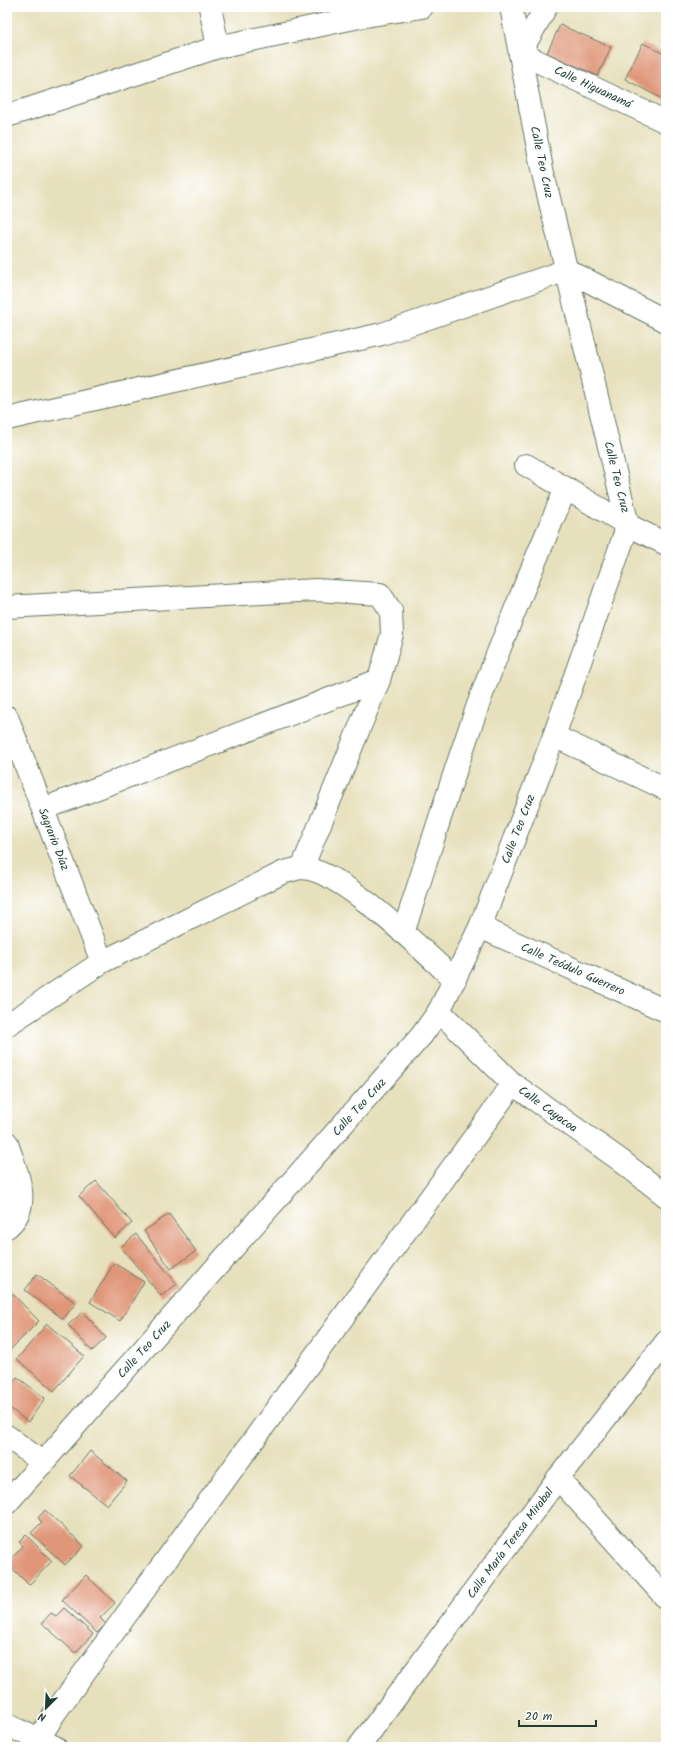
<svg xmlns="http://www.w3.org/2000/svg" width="673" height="1754" font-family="Kalam,sans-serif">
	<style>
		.building { fill: #e09679 }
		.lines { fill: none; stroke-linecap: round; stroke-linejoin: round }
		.minor-casing { stroke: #657664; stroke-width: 24 }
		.minor { stroke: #fff; stroke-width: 22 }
		.labels { text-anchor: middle; stroke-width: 3.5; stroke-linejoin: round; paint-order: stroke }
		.street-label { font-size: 12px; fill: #1f3d34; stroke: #fff }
	</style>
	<rect width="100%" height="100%" fill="#fff"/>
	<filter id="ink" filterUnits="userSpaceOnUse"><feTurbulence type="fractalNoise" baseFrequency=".025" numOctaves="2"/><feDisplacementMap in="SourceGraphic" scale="8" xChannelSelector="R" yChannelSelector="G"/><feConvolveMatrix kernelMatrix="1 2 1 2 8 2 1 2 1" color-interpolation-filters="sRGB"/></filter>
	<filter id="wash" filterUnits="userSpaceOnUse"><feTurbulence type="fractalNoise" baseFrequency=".012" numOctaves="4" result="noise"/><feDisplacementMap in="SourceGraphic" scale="16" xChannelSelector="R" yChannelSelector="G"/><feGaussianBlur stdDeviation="0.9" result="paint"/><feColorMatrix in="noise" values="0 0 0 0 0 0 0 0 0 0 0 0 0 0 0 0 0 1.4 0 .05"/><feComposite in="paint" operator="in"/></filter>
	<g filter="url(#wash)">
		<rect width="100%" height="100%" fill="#e7e0bc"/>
		<g id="blocks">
			<g class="building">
				<path d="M 560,25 L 611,47 L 598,76 L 547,53 Z"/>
				<path d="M 643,43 L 666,55 L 666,101 L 625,79 Z"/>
				<path d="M 96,1181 L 132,1223 L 115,1238 L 79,1196 Z"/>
				<path d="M 169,1214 L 196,1251 L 171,1269 L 144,1231 Z"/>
				<path d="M 136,1234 L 177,1284 L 161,1296 L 121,1247 Z"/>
				<path d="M 114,1263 L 144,1282 L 120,1321 L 90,1302 Z"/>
				<path d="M 37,1274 L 76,1303 L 63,1319 L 25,1290 Z"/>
				<path d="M 7,1288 L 39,1321 L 7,1353 Z"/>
				<path d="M 83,1312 L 106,1338 L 92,1351 L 68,1325 Z"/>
				<path d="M 47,1324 L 84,1356 L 54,1391 L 17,1359 Z"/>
				<path d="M 17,1377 L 45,1398 L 28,1422 L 7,1406 L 7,1390 Z"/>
				<path d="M 90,1451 L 127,1481 L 107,1505 L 70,1476 Z"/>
				<path d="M 45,1510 L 84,1546 L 65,1565 L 31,1533 L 42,1522 L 38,1518 Z"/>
				<path d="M 26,1535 L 52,1561 L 29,1585 L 7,1563 L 23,1546 L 19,1542 Z"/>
				<path d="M 86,1575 L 115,1603 L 100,1618 L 106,1624 L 97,1633 L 62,1600 Z"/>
				<path d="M 64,1608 L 93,1634 L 75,1653 L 42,1623 L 51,1613 L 56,1616 Z"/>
			</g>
		</g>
	</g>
	<g filter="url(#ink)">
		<use href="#blocks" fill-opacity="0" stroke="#657664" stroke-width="1"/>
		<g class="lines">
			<defs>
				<g id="minor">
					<path d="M 210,7 L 218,47"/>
					<path d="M 546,7 L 520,53 L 666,122"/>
					<path d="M 7,116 L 218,47 L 359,17 L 422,7"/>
					<path d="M 7,419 L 382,334 L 567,270 L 666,321"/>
					<path d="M 526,465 L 628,525 L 666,544"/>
					<path d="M 7,607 L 316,590 L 380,594 L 391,611 L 392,634 L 379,680 L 302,868"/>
					<path d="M 7,717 L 102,962"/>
					<path d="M 554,736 L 666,789"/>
					<path d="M 43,809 L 379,680"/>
					<path d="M 480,927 L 666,1011"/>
					<path d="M 403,933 C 431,848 456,762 488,678 C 513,614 539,551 566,488"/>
					<path d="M 439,1011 L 513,1084 L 620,1160 L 666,1196"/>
					<path d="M 7,1025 L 102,962 L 284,872 C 290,871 297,868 302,868 C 341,869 425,953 455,980"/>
					<path d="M 7,1143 C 15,1170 35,1205 7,1227"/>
					<path d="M 7,1436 L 43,1463"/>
					<path d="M 558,1478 L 666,1598"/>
					<path d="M 7,1503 L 422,1035 L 439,1011 L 480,927 L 554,736 L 628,525 L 542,169 L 511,7"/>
					<path d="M 7,1725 L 55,1747"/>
					<path d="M 34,1747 L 54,1714 L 513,1084"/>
					<path d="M 359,1747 L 558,1478 L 666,1342"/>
				</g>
			</defs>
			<use href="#minor" class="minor-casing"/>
			<use href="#minor" class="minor"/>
		</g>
	</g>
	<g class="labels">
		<g class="street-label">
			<text transform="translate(593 87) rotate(25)" y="4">Calle Higuanamá</text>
			<text transform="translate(542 162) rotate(78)" y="4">Calle Teo Cruz</text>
			<text transform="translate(617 477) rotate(76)" y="4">Calle Teo Cruz</text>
			<text transform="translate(518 829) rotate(-69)" y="4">Calle Teo Cruz</text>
			<text transform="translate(54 839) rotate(69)" y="4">Sagrario Díaz</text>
			<text transform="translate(573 969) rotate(24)" y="4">Calle Teódulo Guerrero</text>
			<text transform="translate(359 1107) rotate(-48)" y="4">Calle Teo Cruz</text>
			<text transform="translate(548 1109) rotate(36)" y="4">Calle Cayacoa</text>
			<text transform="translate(144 1349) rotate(-48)" y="4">Calle Teo Cruz</text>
			<text transform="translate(510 1543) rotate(-53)" y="4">Calle María Teresa Mirabal</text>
		</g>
	</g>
	<rect width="673" height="1754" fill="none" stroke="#fff" stroke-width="24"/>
	<g transform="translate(46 1708) rotate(204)" stroke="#ffffff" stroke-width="3" paint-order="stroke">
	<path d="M0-3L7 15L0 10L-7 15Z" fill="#1f3d34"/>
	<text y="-6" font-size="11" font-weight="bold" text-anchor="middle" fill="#1f3d34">N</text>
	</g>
	<path d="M519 1720v6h77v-6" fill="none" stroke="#1f3d34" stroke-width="2"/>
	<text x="525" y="1720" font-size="12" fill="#1f3d34" stroke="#ffffff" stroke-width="3" paint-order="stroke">20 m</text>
</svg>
